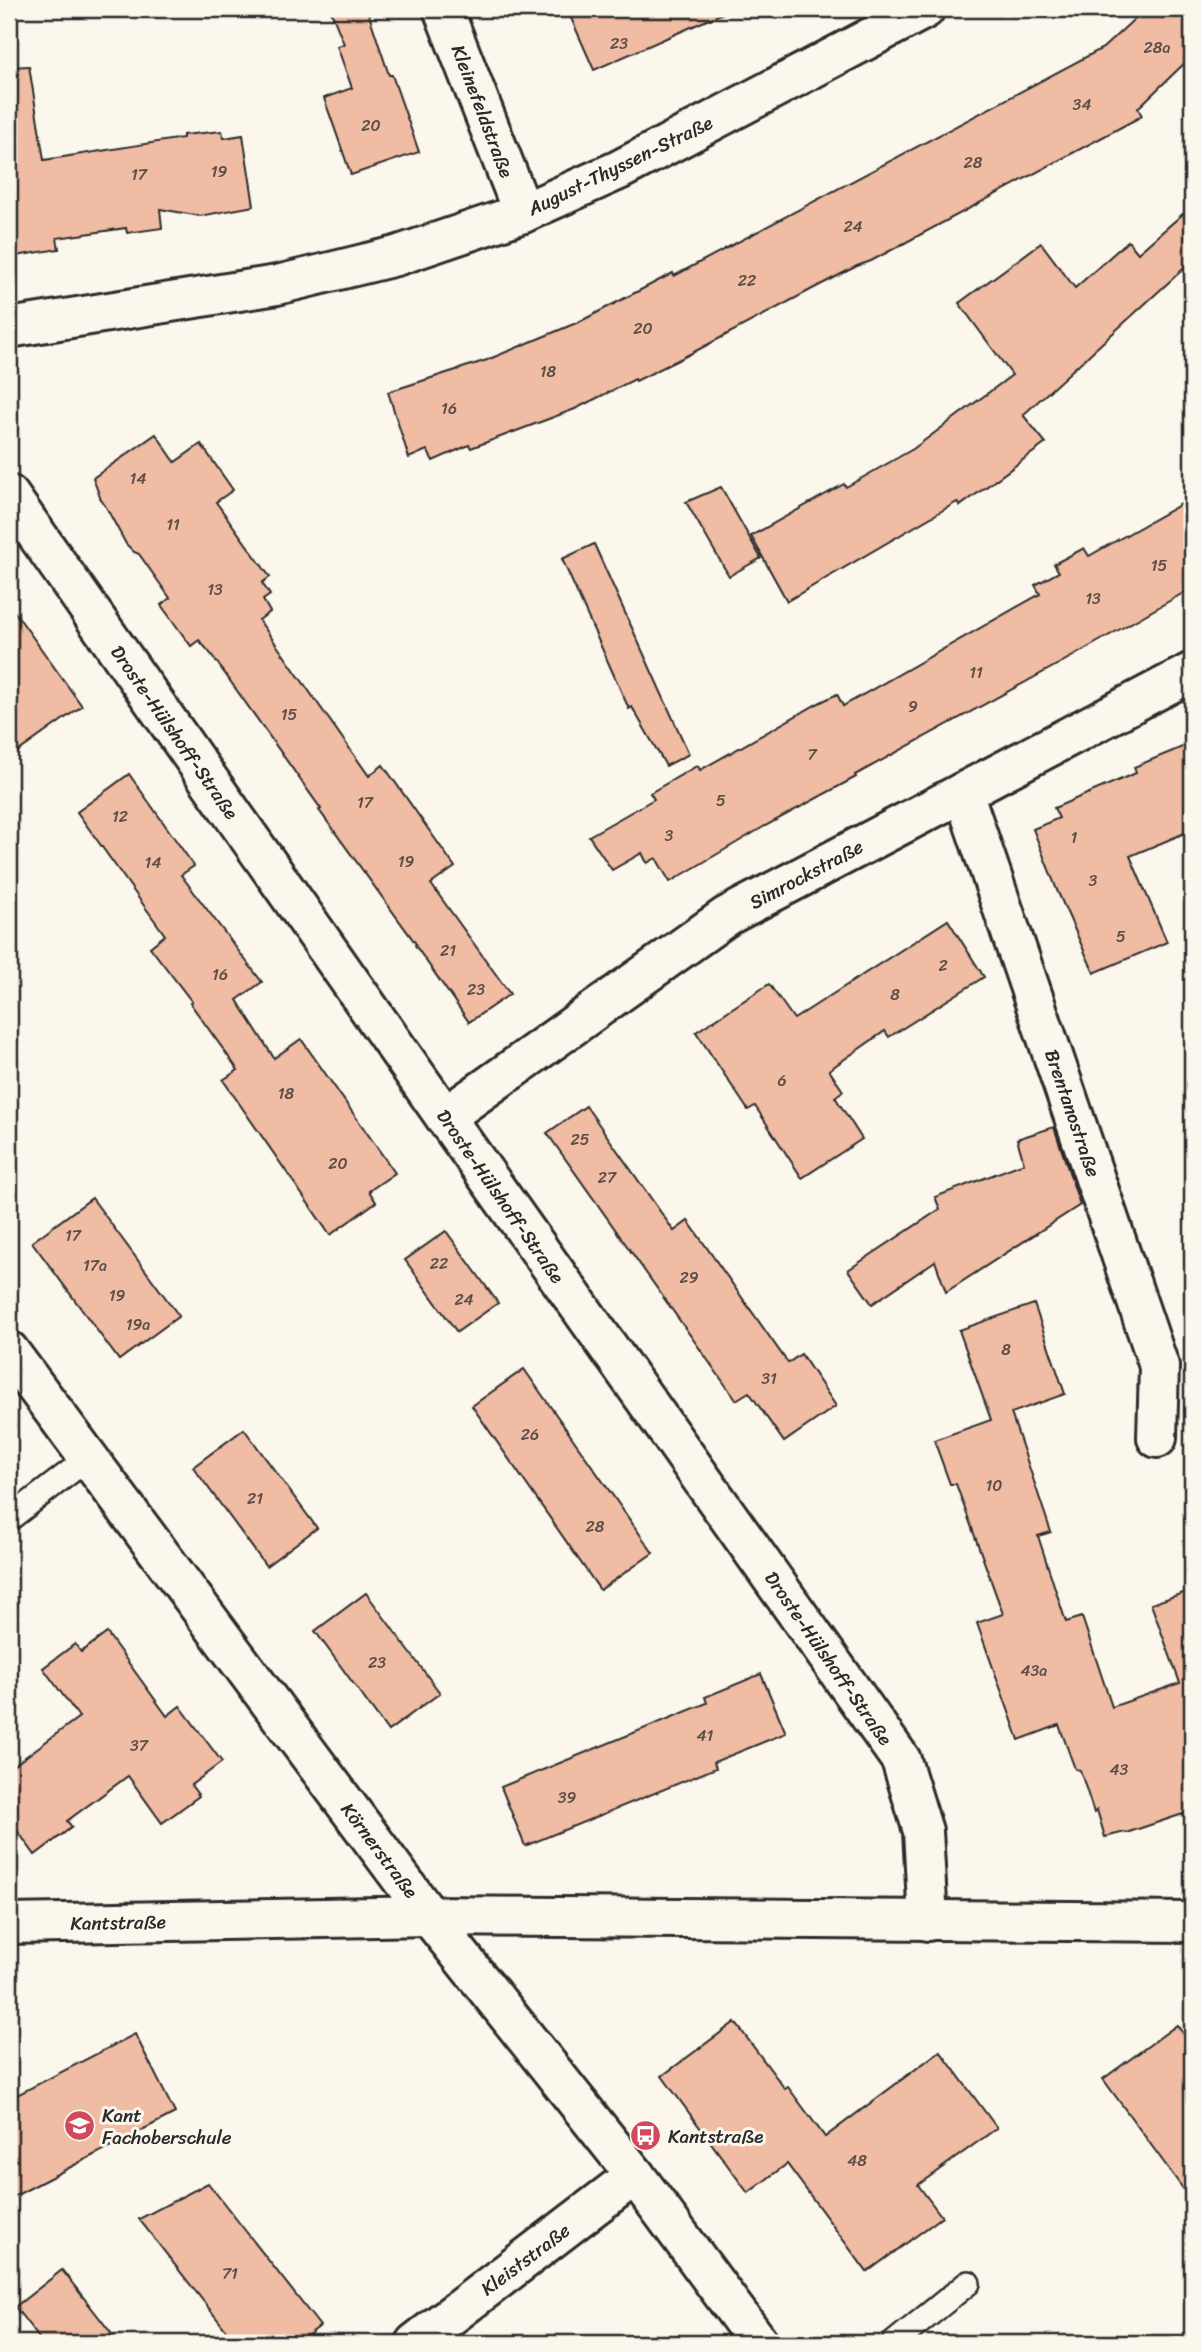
<svg xmlns="http://www.w3.org/2000/svg" width="1201" height="2352" font-family="Sriracha,sans-serif">
	<style>
		.building { fill: #f1bca4; stroke: #2b2b2b; stroke-width: 2 }
		.lines { fill: none; stroke-linecap: round; stroke-linejoin: round }
		.service-casing { stroke: #2b2b2b; stroke-width: 28 }
		.minor-casing { stroke: #2b2b2b; stroke-width: 44 }
		.tertiary-casing { stroke: #2b2b2b; stroke-width: 44 }
		.service { stroke: #fbf7ec; stroke-width: 23 }
		.minor { stroke: #fbf7ec; stroke-width: 38 }
		.tertiary { stroke: #fbf7ec; stroke-width: 38 }
		.labels { text-anchor: middle; stroke-width: 6; stroke-linejoin: round; paint-order: stroke }
		.number-label { font-size: 16px; fill: #5c4f49 }
		.street-label { font-size: 19px; fill: #2b2b2b; stroke: #fbf7ec }
		.poi-label { font-size: 19px; fill: #2b2b2b; stroke: #fbf7ec; text-anchor: start }
	</style>
	<rect width="100%" height="100%" fill="#fbf7ec"/>
	<filter id="ink" filterUnits="userSpaceOnUse"><feTurbulence type="fractalNoise" baseFrequency=".0143" numOctaves="2"/><feDisplacementMap in="SourceGraphic" scale="14" xChannelSelector="R" yChannelSelector="G"/><feConvolveMatrix kernelMatrix="1 2 1 2 8 2 1 2 1" color-interpolation-filters="sRGB"/></filter>
	<g filter="url(#ink)">
		<g class="building">
			<path d="M 330,9 L 367,9 L 389,75 L 392,75 L 419,152 L 351,175 L 324,98 L 352,88 L 337,46 L 344,44 Z"/>
			<path d="M 567,9 L 732,9 L 594,70 Z"/>
			<path d="M 1145,9 L 1177,9 L 1192,12 L 1192,56 L 1138,108 L 1142,116 L 871,261 L 857,266 L 818,286 L 692,353 L 636,381 L 635,379 L 575,409 L 471,448 L 469,445 L 433,461 L 427,450 L 409,458 L 388,392 L 487,360 L 581,321 L 673,273 L 674,276 L 1103,48 Z"/>
			<path d="M 29,66 L 44,160 L 183,138 L 183,135 L 222,131 L 224,138 L 243,135 L 254,206 L 200,216 L 160,209 L 162,228 L 127,233 L 126,228 L 57,238 L 59,249 L 9,257 L 9,67 Z"/>
			<path d="M 1192,206 L 1192,261 L 1023,415 L 1046,443 L 960,506 L 957,502 L 787,601 L 751,536 L 844,484 L 846,487 L 913,449 L 1012,375 L 959,303 L 1041,243 L 1075,288 L 1128,241 L 1138,253 Z"/>
			<path d="M 156,434 L 175,462 L 201,444 L 233,490 L 216,502 L 270,577 L 262,583 L 270,595 L 263,600 L 270,612 L 259,620 L 369,776 L 383,765 L 455,867 L 431,884 L 510,994 L 469,1022 L 415,945 L 416,944 L 319,810 L 321,809 L 211,654 L 199,640 L 191,646 L 161,605 L 170,598 L 139,554 L 134,552 L 126,544 L 106,507 L 101,500 L 93,478 Z"/>
			<path d="M 721,487 L 761,558 L 729,576 L 686,502 Z"/>
			<path d="M 1192,498 L 1192,588 L 1075,655 L 855,775 L 856,777 L 765,826 L 670,882 L 656,858 L 647,863 L 642,853 L 612,870 L 589,836 L 654,799 L 650,793 L 695,767 L 698,766 L 700,770 L 817,704 L 837,694 L 843,706 L 1040,594 L 1035,585 L 1059,572 L 1054,564 L 1084,548 L 1089,556 Z"/>
			<path d="M 594,544 L 689,754 L 666,766 L 632,707 L 629,709 L 562,559 Z"/>
			<path d="M 9,604 L 82,706 L 9,758 Z"/>
			<path d="M 1192,743 L 1192,830 L 1130,856 L 1167,942 L 1094,973 L 1057,890 L 1033,829 L 1059,818 L 1054,808 L 1136,773 L 1134,767 Z"/>
			<path d="M 129,774 L 194,866 L 181,875 L 262,982 L 237,1000 L 274,1058 L 301,1039 L 395,1173 L 369,1191 L 376,1202 L 330,1235 L 223,1080 L 238,1070 L 190,1003 L 192,1002 L 150,947 L 165,935 L 77,812 Z"/>
			<path d="M 948,920 L 984,977 L 889,1037 L 885,1031 L 829,1070 L 843,1091 L 835,1097 L 862,1139 L 802,1178 L 755,1106 L 748,1110 L 696,1032 L 769,984 L 794,1019 Z"/>
			<path d="M 586,1106 L 674,1231 L 688,1221 L 788,1363 L 801,1354 L 836,1406 L 784,1442 L 749,1392 L 736,1400 L 547,1133 Z"/>
			<path d="M 1054,1127 L 1080,1205 L 946,1292 L 935,1261 L 872,1304 L 848,1270 L 940,1209 L 935,1197 L 1024,1163 L 1017,1139 Z"/>
			<path d="M 92,1198 L 179,1316 L 119,1360 L 32,1242 Z"/>
			<path d="M 446,1231 L 498,1303 L 457,1332 L 405,1260 Z"/>
			<path d="M 1034,1304 L 1065,1394 L 1011,1413 L 1051,1532 L 1038,1536 L 1066,1622 L 1082,1617 L 1112,1707 L 1180,1683 L 1151,1604 L 1192,1590 L 1192,1811 L 1126,1833 L 1125,1832 L 1105,1837 L 1097,1810 L 1094,1813 L 1080,1770 L 1075,1769 L 1059,1725 L 1019,1740 L 977,1623 L 1003,1614 L 956,1484 L 950,1484 L 934,1440 L 991,1420 L 959,1330 Z"/>
			<path d="M 524,1369 L 653,1553 L 600,1590 L 472,1406 Z"/>
			<path d="M 244,1429 L 317,1528 L 266,1566 L 193,1467 Z"/>
			<path d="M 366,1593 L 440,1693 L 388,1731 L 315,1631 Z"/>
			<path d="M 107,1633 L 167,1716 L 180,1706 L 222,1762 L 191,1785 L 199,1796 L 162,1823 L 128,1776 L 67,1821 L 72,1827 L 35,1855 L 9,1819 L 9,1769 L 79,1717 L 43,1668 L 75,1644 L 81,1652 Z"/>
			<path d="M 761,1674 L 786,1733 L 714,1762 L 716,1768 L 525,1846 L 501,1787 L 707,1703 L 705,1697 Z"/>
			<path d="M 735,2022 L 785,2089 L 788,2087 L 825,2137 L 940,2051 L 997,2128 L 918,2185 L 942,2217 L 867,2272 L 787,2164 L 748,2193 L 662,2076 Z"/>
			<path d="M 1177,2025 L 1192,2046 L 1192,2201 L 1103,2079 Z"/>
			<path d="M 135,2034 L 175,2113 L 9,2199 L 9,2099 Z"/>
			<path d="M 208,2183 L 320,2326 L 298,2343 L 236,2343 L 139,2219 Z"/>
			<path d="M 62,2270 L 119,2343 L 43,2343 L 15,2307 Z"/>
		</g>
		<g class="lines">
			<defs>
				<g id="service">
					<path d="M 9,1519 L 88,1458"/>
					<path d="M 894,2343 L 968,2283"/>
				</g>
				<g id="minor">
					<path d="M 443,9 L 523,213"/>
					<path d="M 9,495 L 445,1117 L 901,1760 L 923,1831 L 928,1921"/>
					<path d="M 963,792 L 1159,1366 L 1157,1438"/>
					<path d="M 445,1117 L 727,916 L 1192,672"/>
					<path d="M 9,1351 L 429,1916 L 635,2175 L 759,2343"/>
					<path d="M 9,1924 L 429,1916 L 1192,1922"/>
					<path d="M 415,2343 L 635,2175"/>
				</g>
				<path id="tertiary" d="M 9,328 L 277,285 L 396,256 L 523,213 L 619,170 L 925,9"/>
			</defs>
			<use href="#service" class="service-casing"/>
			<use href="#minor" class="minor-casing"/>
			<use href="#tertiary" class="tertiary-casing"/>
			<use href="#service" class="service"/>
			<use href="#minor" class="minor"/>
			<use href="#tertiary" class="tertiary"/>
		</g>
	</g>
	<defs>
		<symbol id="school-disc" viewBox="-11 -11 22 22"><circle r="9.5" fill="#d1495b" stroke="#fbf7ec"/><path d="M0-5L7-2L0 1L-7-2ZM-4 1L0 2.5L4 1V4Q0 6-4 4Z" fill="#fff"/></symbol>
		<symbol id="bus-disc" viewBox="-11 -11 22 22"><circle r="9.5" fill="#d1495b" stroke="#fbf7ec"/><path d="M-5-6H5V4H4V6H2V4H-2V6H-4V4H-5ZM-3.5-4V0h7V-4ZM-3.5 1.2v1.5H-2V1.2ZM2 1.2v1.5H3.5V1.2Z" fill="#fff"/></symbol>
	</defs>
	<g fill-rule="evenodd">
		<use href="#school-disc" x="62" y="2108" width="35" height="35"/>
		<use href="#bus-disc" x="628" y="2118" width="35" height="35"/>
	</g>
	<g class="labels">
		<g class="number-label">
			<text x="619" y="49">23</text>
			<text x="1157" y="53">28a</text>
			<text x="1082" y="110">34</text>
			<text x="371" y="131">20</text>
			<text x="973" y="168">28</text>
			<text x="219" y="177">19</text>
			<text x="139" y="180">17</text>
			<text x="853" y="232">24</text>
			<text x="747" y="286">22</text>
			<text x="643" y="334">20</text>
			<text x="548" y="377">18</text>
			<text x="449" y="414">16</text>
			<text x="138" y="484">14</text>
			<text x="173" y="530">11</text>
			<text x="1159" y="571">15</text>
			<text x="215" y="595">13</text>
			<text x="1093" y="604">13</text>
			<text x="976" y="678">11</text>
			<text x="913" y="712">9</text>
			<text x="289" y="720">15</text>
			<text x="812" y="760">7</text>
			<text x="721" y="806">5</text>
			<text x="365" y="808">17</text>
			<text x="120" y="822">12</text>
			<text x="669" y="841">3</text>
			<text x="1074" y="843">1</text>
			<text x="406" y="867">19</text>
			<text x="153" y="868">14</text>
			<text x="1093" y="886">3</text>
			<text x="1121" y="942">5</text>
			<text x="448" y="956">21</text>
			<text x="943" y="971">2</text>
			<text x="220" y="980">16</text>
			<text x="476" y="995">23</text>
			<text x="895" y="1000">8</text>
			<text x="782" y="1086">6</text>
			<text x="286" y="1099">18</text>
			<text x="580" y="1145">25</text>
			<text x="338" y="1169">20</text>
			<text x="607" y="1183">27</text>
			<text x="73" y="1241">17</text>
			<text x="439" y="1269">22</text>
			<text x="95" y="1271">17a</text>
			<text x="689" y="1283">29</text>
			<text x="117" y="1301">19</text>
			<text x="464" y="1305">24</text>
			<text x="138" y="1330">19a</text>
			<text x="1006" y="1355">8</text>
			<text x="769" y="1384">31</text>
			<text x="530" y="1440">26</text>
			<text x="994" y="1491">10</text>
			<text x="255" y="1504">21</text>
			<text x="595" y="1532">28</text>
			<text x="377" y="1668">23</text>
			<text x="1034" y="1676">43a</text>
			<text x="705" y="1741">41</text>
			<text x="139" y="1751">37</text>
			<text x="1119" y="1775">43</text>
			<text x="567" y="1803">39</text>
			<text x="857" y="2166">48</text>
			<text x="230" y="2279">71</text>
		</g>
		<g class="street-label">
			<text transform="translate(483 111) rotate(69)" y="7">Kleinefeldstraße</text>
			<text transform="translate(620 165) rotate(-26)" y="7">August-Thyssen-Straße</text>
			<text transform="translate(175 732) rotate(55)" y="7">Droste-Hülshoff-Straße</text>
			<text transform="translate(806 874) rotate(-28)" y="7">Simrockstraße</text>
			<text transform="translate(1073 1113) rotate(71)" y="7">Brentanostraße</text>
			<text transform="translate(501 1196) rotate(55)" y="7">Droste-Hülshoff-Straße</text>
			<text transform="translate(829 1658) rotate(55)" y="7">Droste-Hülshoff-Straße</text>
			<text transform="translate(380 1850) rotate(53)" y="7">Körnerstraße</text>
			<text transform="translate(118 1922) rotate(-1)" y="7">Kantstraße</text>
			<text transform="translate(525 2259) rotate(-37)" y="7">Kleiststraße</text>
		</g>
		<g class="poi-label">
			<text x="102" y="2122">Kant<tspan x="102" dy="22">Fachoberschule</tspan></text>
			<text x="668" y="2143">Kantstraße</text>
		</g>
	</g>
	<rect width="1201" height="2352" fill="none" stroke="#fbf7ec" stroke-width="35"/>
	<rect x="18" y="18" width="1166" height="2317" fill="none" stroke="#2b2b2b" stroke-width="2.5" filter="url(#ink)"/>
</svg>
